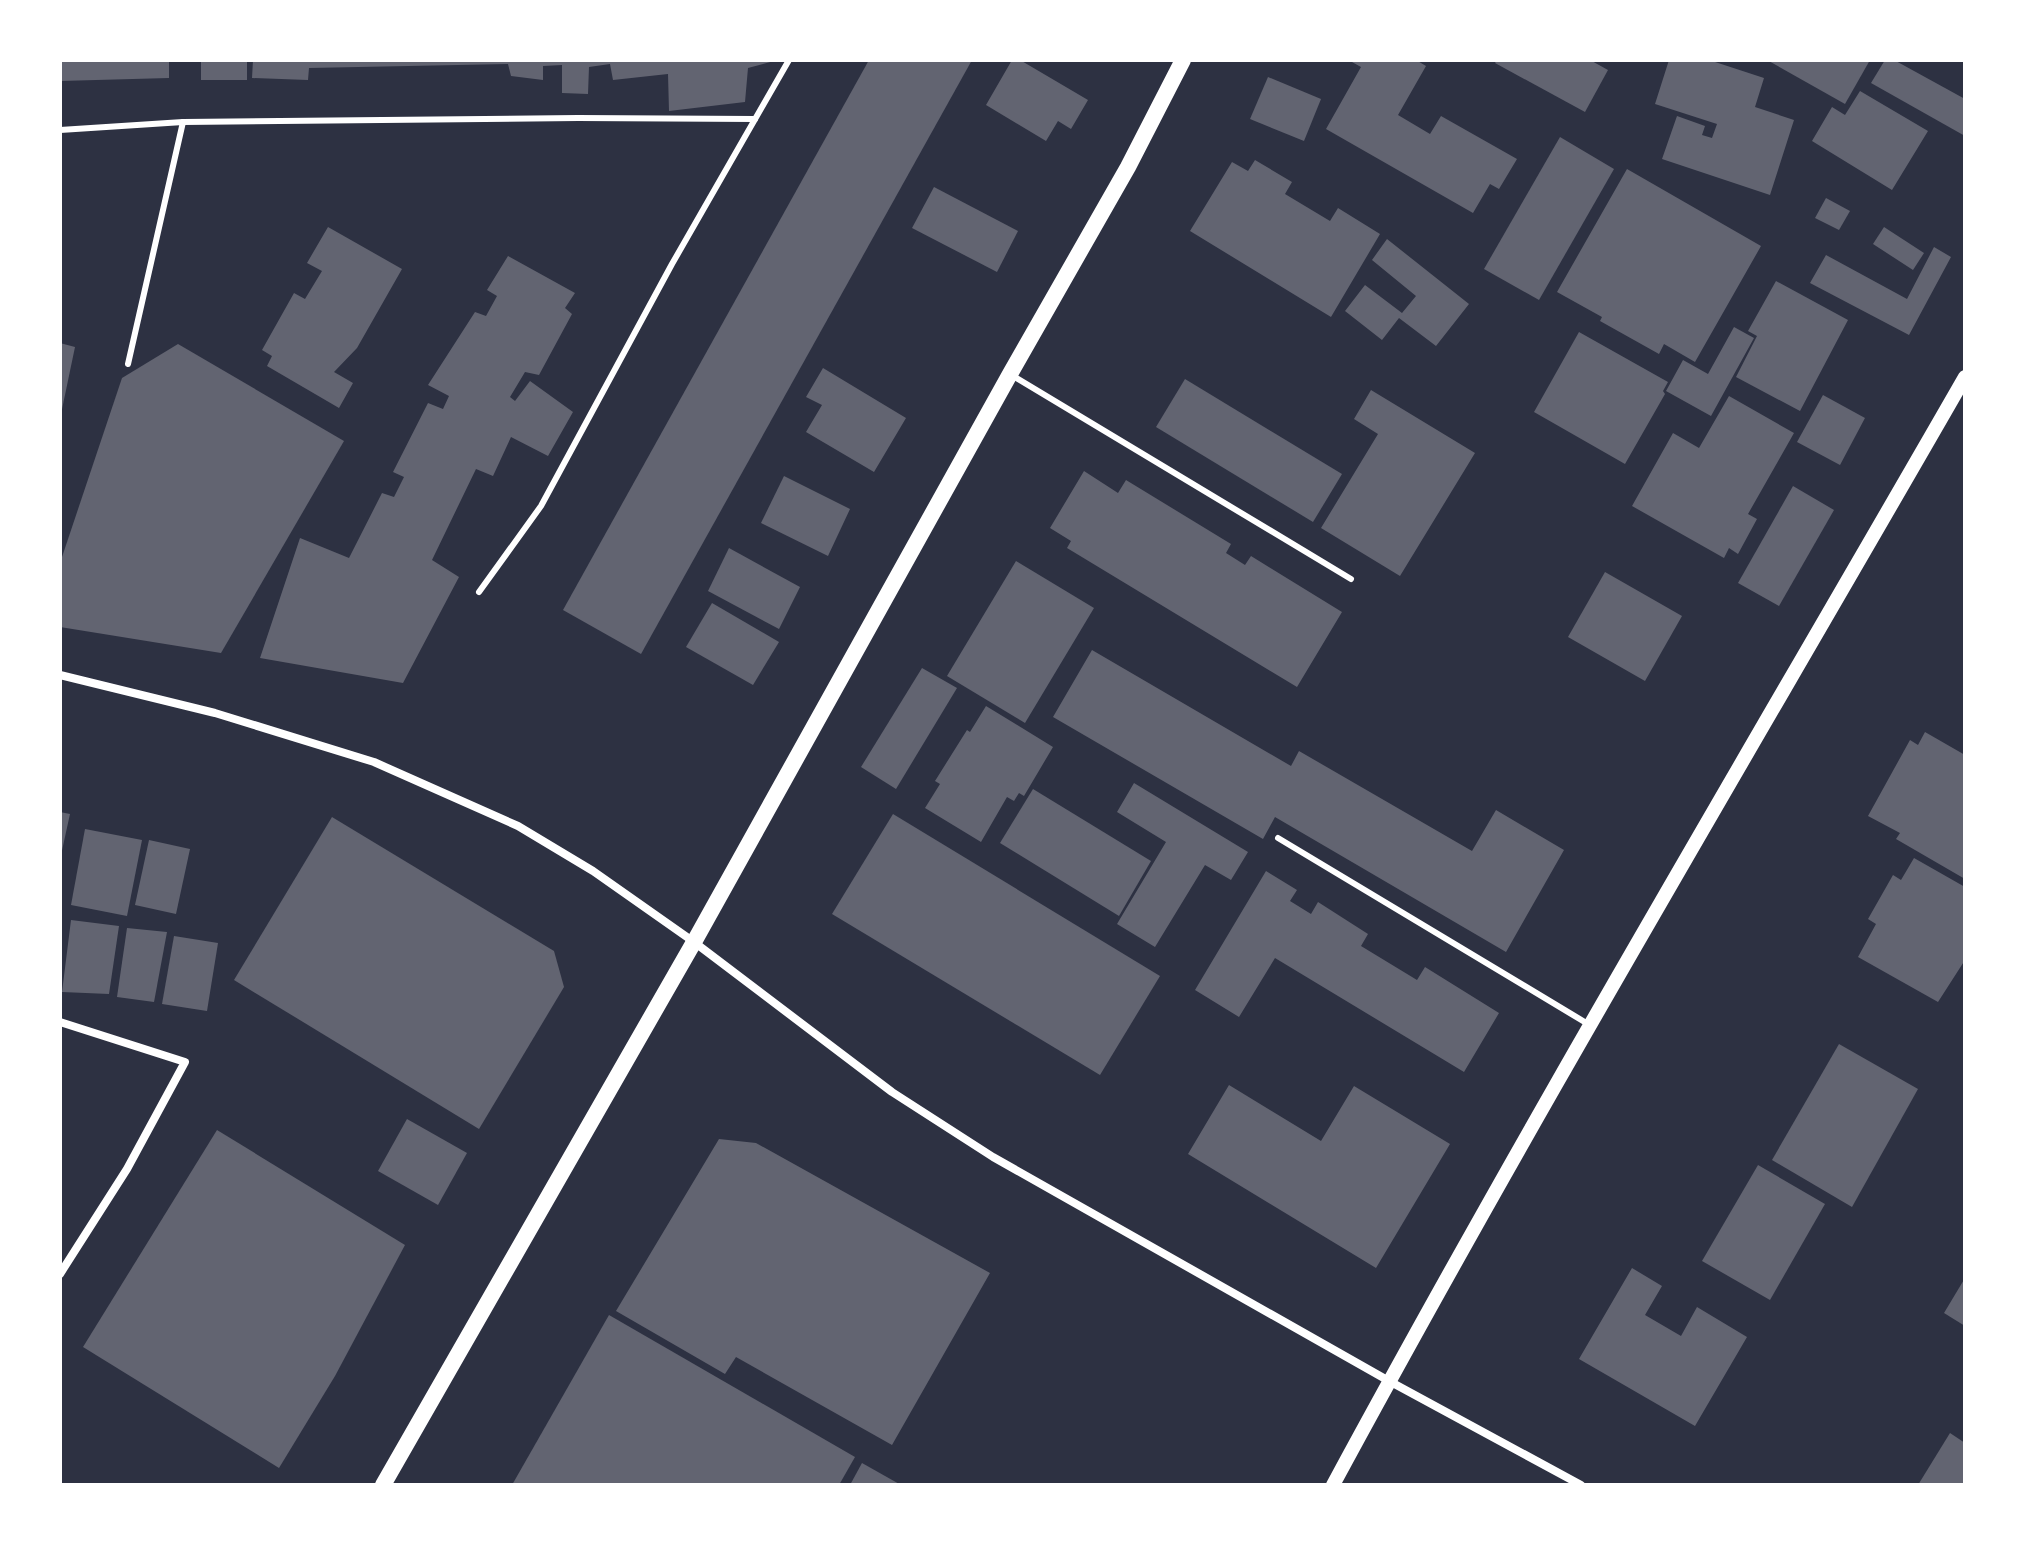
<svg xmlns="http://www.w3.org/2000/svg" width="2025" height="1545" font-family="'Nunito Sans',sans-serif">
	<style>
		.building { fill: #626471 }
		.lines { fill: none; stroke-linecap: round; stroke-linejoin: round }
		.service { stroke: #fff; stroke-width: 6 }
		.minor { stroke: #fff; stroke-width: 8 }
		.tertiary { stroke: #fff; stroke-width: 14 }
		.secondary { stroke: #fff; stroke-width: 16 }
	</style>
	<rect width="100%" height="100%" fill="#2d3142"/>
	<g class="building">
		<path d="M 60,60 L 169,60 L 169,78 L 60,81 Z"/>
		<rect x="201" y="60" width="46" height="20"/>
		<path d="M 253,60 L 774,60 L 774,61 L 748,68 L 745,102 L 669,111 L 668,74 L 613,80 L 610,64 L 589,67 L 588,94 L 562,93 L 562,65 L 543,66 L 543,80 L 511,76 L 508,64 L 309,68 L 308,80 L 252,78 Z"/>
		<path d="M 869,60 L 972,60 L 641,654 L 563,610 Z"/>
		<path d="M 1012,60 L 1020,60 L 1088,100 L 1071,129 L 1058,121 L 1046,141 L 986,105 Z"/>
		<path d="M 1353,60 L 1416,60 L 1426,66 L 1398,115 L 1430,134 L 1441,116 L 1517,159 L 1499,189 L 1490,184 L 1473,213 L 1326,129 L 1361,67 L 1352,62 Z"/>
		<path d="M 1497,60 L 1590,60 L 1608,70 L 1585,112 L 1495,63 Z"/>
		<path d="M 1669,60 L 1709,60 L 1764,78 L 1755,107 L 1794,120 L 1770,195 L 1662,159 L 1677,116 L 1705,126 L 1702,135 L 1712,138 L 1717,124 L 1655,104 Z"/>
		<path d="M 1767,60 L 1870,60 L 1845,104 Z"/>
		<path d="M 1885,60 L 1894,60 L 1965,99 L 1965,136 L 1871,83 Z"/>
		<path d="M 1268,77 L 1321,99 L 1304,141 L 1250,119 Z"/>
		<path d="M 1860,91 L 1928,131 L 1892,190 L 1812,141 L 1832,107 L 1845,115 Z"/>
		<path d="M 1560,137 L 1614,169 L 1539,300 L 1484,269 Z"/>
		<path d="M 1255,160 L 1292,182 L 1285,194 L 1330,221 L 1338,208 L 1380,234 L 1331,317 L 1190,231 L 1232,162 L 1248,171 Z"/>
		<path d="M 1627,169 L 1761,246 L 1695,362 L 1664,344 L 1659,354 L 1600,321 L 1602,317 L 1557,292 Z"/>
		<path d="M 934,187 L 1018,231 L 997,272 L 912,228 Z"/>
		<path d="M 1826,198 L 1850,211 L 1839,230 L 1815,218 Z"/>
		<path d="M 328,227 L 402,269 L 357,348 L 334,372 L 353,383 L 339,408 L 267,366 L 272,356 L 262,350 L 294,293 L 305,299 L 322,271 L 307,263 Z"/>
		<path d="M 1884,227 L 1924,253 L 1913,270 L 1873,244 Z"/>
		<path d="M 1387,239 L 1469,304 L 1436,346 L 1399,318 L 1382,340 L 1345,311 L 1365,285 L 1402,313 L 1416,296 L 1372,260 Z"/>
		<path d="M 1934,247 L 1951,257 L 1909,335 L 1810,283 L 1826,255 L 1907,299 Z"/>
		<path d="M 508,256 L 575,293 L 565,308 L 572,314 L 539,375 L 525,372 L 510,397 L 515,401 L 530,381 L 573,412 L 548,456 L 511,437 L 493,476 L 476,469 L 432,560 L 459,577 L 403,683 L 260,658 L 300,538 L 349,558 L 382,493 L 394,497 L 404,477 L 393,472 L 428,403 L 443,409 L 449,396 L 428,385 L 475,312 L 486,316 L 497,296 L 487,290 Z"/>
		<path d="M 1776,281 L 1848,320 L 1800,411 L 1736,377 L 1757,336 L 1748,331 Z"/>
		<path d="M 1734,327 L 1754,338 L 1711,416 L 1666,391 L 1683,360 L 1708,374 Z"/>
		<path d="M 1579,332 L 1668,382 L 1663,391 L 1665,394 L 1625,464 L 1534,412 Z"/>
		<path d="M 60,343 L 75,347 L 61,414 L 60,414 Z"/>
		<path d="M 178,344 L 344,441 L 221,653 L 60,627 L 60,563 L 122,378 Z"/>
		<path d="M 823,368 L 906,418 L 874,472 L 806,432 L 822,405 L 806,397 Z"/>
		<path d="M 1185,379 L 1342,474 L 1313,522 L 1156,427 Z"/>
		<path d="M 1371,390 L 1475,453 L 1400,576 L 1321,528 L 1378,434 L 1354,419 Z"/>
		<path d="M 1823,395 L 1865,418 L 1840,465 L 1797,442 Z"/>
		<path d="M 1729,396 L 1794,433 L 1748,514 L 1757,519 L 1738,554 L 1729,548 L 1724,558 L 1632,506 L 1673,433 L 1699,448 Z"/>
		<path d="M 1084,471 L 1118,493 L 1126,480 L 1231,544 L 1226,553 L 1245,565 L 1251,556 L 1342,612 L 1297,687 L 1067,548 L 1071,541 L 1050,528 Z"/>
		<path d="M 784,476 L 850,509 L 828,556 L 761,523 Z"/>
		<path d="M 1793,486 L 1834,510 L 1779,606 L 1738,583 Z"/>
		<path d="M 729,548 L 800,587 L 779,629 L 708,591 Z"/>
		<path d="M 1016,561 L 1094,608 L 1025,723 L 947,676 Z"/>
		<path d="M 1605,572 L 1682,616 L 1645,681 L 1568,637 Z"/>
		<path d="M 712,603 L 779,642 L 753,685 L 686,647 Z"/>
		<path d="M 1092,650 L 1291,766 L 1299,751 L 1472,851 L 1496,810 L 1564,850 L 1506,952 L 1275,817 L 1263,839 L 1053,717 Z"/>
		<path d="M 922,668 L 957,688 L 896,789 L 861,767 Z"/>
		<path d="M 986,706 L 1053,747 L 1024,796 L 1019,793 L 1014,801 L 1007,797 L 981,842 L 925,808 L 940,784 L 935,781 L 967,730 L 970,732 Z"/>
		<path d="M 1925,732 L 1965,755 L 1965,879 L 1896,839 L 1900,833 L 1868,816 L 1910,740 L 1918,745 Z"/>
		<path d="M 1134,783 L 1248,852 L 1231,880 L 1205,865 L 1155,947 L 1117,924 L 1166,842 L 1117,812 Z"/>
		<path d="M 1033,789 L 1151,861 L 1119,916 L 1000,843 Z"/>
		<path d="M 60,812 L 70,814 L 61,855 L 60,855 Z"/>
		<path d="M 893,814 L 1160,976 L 1100,1075 L 832,914 Z"/>
		<path d="M 332,817 L 554,951 L 564,987 L 479,1129 L 234,980 Z"/>
		<path d="M 85,829 L 142,840 L 127,916 L 71,905 Z"/>
		<path d="M 149,840 L 190,849 L 176,914 L 135,905 Z"/>
		<path d="M 1914,858 L 1965,887 L 1965,960 L 1938,1002 L 1858,957 L 1876,924 L 1868,919 L 1893,875 L 1901,880 Z"/>
		<path d="M 1266,871 L 1297,890 L 1290,901 L 1311,914 L 1318,902 L 1368,934 L 1361,946 L 1417,980 L 1425,967 L 1499,1013 L 1464,1072 L 1275,958 L 1239,1017 L 1195,990 Z"/>
		<path d="M 71,920 L 119,926 L 109,994 L 62,992 Z"/>
		<path d="M 127,928 L 167,932 L 154,1002 L 117,997 Z"/>
		<path d="M 174,936 L 218,943 L 207,1011 L 162,1004 Z"/>
		<path d="M 1839,1044 L 1918,1089 L 1852,1207 L 1772,1160 Z"/>
		<path d="M 1229,1085 L 1321,1141 L 1354,1086 L 1450,1144 L 1376,1268 L 1188,1154 Z"/>
		<path d="M 407,1119 L 467,1153 L 438,1205 L 378,1171 Z"/>
		<path d="M 217,1130 L 405,1245 L 335,1376 L 279,1468 L 83,1347 Z"/>
		<path d="M 719,1139 L 756,1143 L 990,1273 L 892,1445 L 736,1357 L 725,1374 L 616,1311 Z"/>
		<path d="M 1758,1165 L 1825,1204 L 1770,1300 L 1702,1261 Z"/>
		<path d="M 1632,1268 L 1662,1286 L 1645,1315 L 1681,1336 L 1697,1307 L 1747,1337 L 1695,1426 L 1579,1359 Z"/>
		<path d="M 1965,1278 L 1965,1326 L 1944,1313 Z"/>
		<path d="M 609,1315 L 855,1457 L 839,1485 L 512,1485 Z"/>
		<path d="M 1950,1433 L 1965,1443 L 1965,1485 L 1918,1485 Z"/>
		<path d="M 862,1463 L 901,1485 L 850,1485 Z"/>
	</g>
	<g class="lines">
		<g class="service">
			<path d="M 60,130 L 183,122 L 578,118 L 755,119"/>
			<path d="M 128,364 L 183,122"/>
			<path d="M 1013,376 L 1351,579"/>
			<path d="M 479,592 L 541,506 L 672,264 L 789,60"/>
			<path d="M 1278,838 L 1588,1024"/>
		</g>
		<g class="minor">
			<path d="M 60,675 L 215,713 L 374,762 L 518,826 L 593,871 L 694,942 L 892,1092 L 993,1157 L 1389,1381 L 1581,1485"/>
			<path d="M 60,1022 L 185,1062 L 127,1169 L 60,1274"/>
		</g>
		<path class="tertiary" d="M 1333,1485 C 1535,1111 1753,746 1965,377"/>
		<path class="secondary" d="M 383,1485 L 694,942 L 1010,374 L 1128,167 L 1183,60"/>
	</g>
	<rect width="2025" height="1545" fill="none" stroke="#ffffff" stroke-width="124"/>
</svg>
